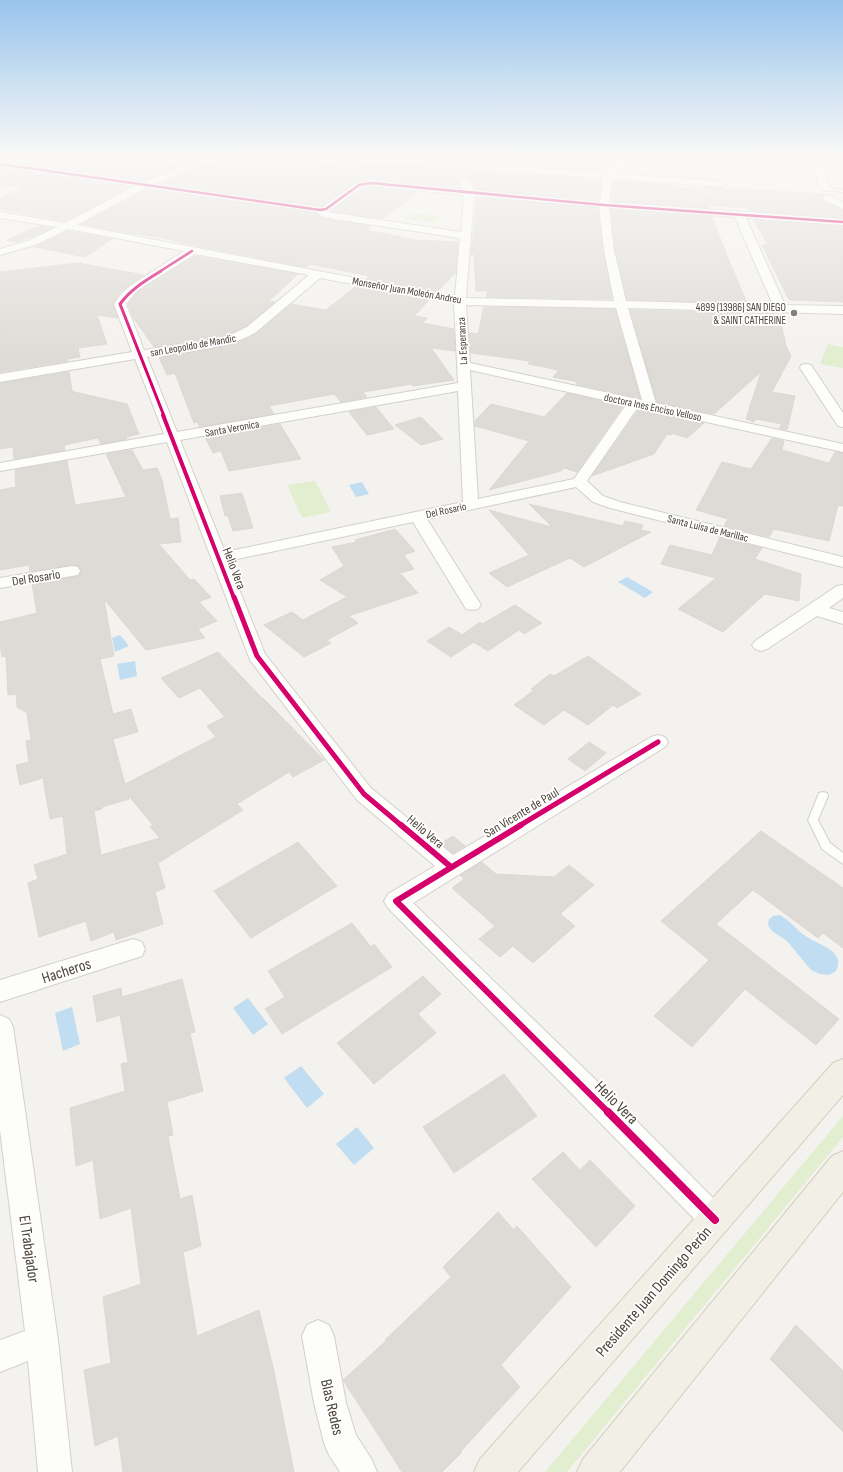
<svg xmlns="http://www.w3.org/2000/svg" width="843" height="1472" viewBox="0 0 843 1472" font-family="'Sofia Sans Condensed',sans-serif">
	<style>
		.green { fill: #e1eecf }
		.water { fill: #c0ddf1 }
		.building { fill: #dedbd6; stroke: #dcd9d4; fill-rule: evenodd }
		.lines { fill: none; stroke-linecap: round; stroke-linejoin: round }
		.lane-casing { stroke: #d2d0cb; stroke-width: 2 }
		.street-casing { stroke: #d2d0cb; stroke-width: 2 }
		.primary-casing { stroke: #d6cebb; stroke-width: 2 }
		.lane { fill: #fdfdfc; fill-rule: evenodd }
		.street { fill: #fdfdfc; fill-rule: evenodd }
		.primary { fill: #f2efe6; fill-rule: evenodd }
		.cycleway-far5-casing { stroke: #fff; stroke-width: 3.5 }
		.cycleway-far4-casing { stroke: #fff; stroke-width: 4.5 }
		.cycleway-far3-casing { stroke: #fff; stroke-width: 6 }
		.cycleway-far2-casing { stroke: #fff; stroke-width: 8 }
		.cycleway-far1-casing { stroke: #fff; stroke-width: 8 }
		.cycleway-casing { stroke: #fff; stroke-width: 10 }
		.cycleway-far5 { stroke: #d6006c; stroke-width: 2.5 }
		.cycleway-far4 { stroke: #d6006c; stroke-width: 3 }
		.cycleway-far3 { stroke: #d6006c; stroke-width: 4 }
		.cycleway-far2 { stroke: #d6006c; stroke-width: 5 }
		.cycleway-far1 { stroke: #d6006c; stroke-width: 6 }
		.cycleway { stroke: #d6006c; stroke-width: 8 }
		.poi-dot { fill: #868178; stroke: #fff; stroke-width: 1.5 }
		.labels { text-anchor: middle; stroke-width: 3.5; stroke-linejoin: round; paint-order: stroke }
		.far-street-label { font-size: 11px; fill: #4b4439; stroke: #fff }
		.far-poi-label { font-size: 11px; fill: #4b4439; stroke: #fff; text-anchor: end }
		.street-label { font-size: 13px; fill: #4b4439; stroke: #fff }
		.near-street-label { font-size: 16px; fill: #4b4439; stroke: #fff }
	</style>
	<rect width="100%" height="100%" fill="#f4f2ee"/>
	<g class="green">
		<polygon points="410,213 441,216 435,223 404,219"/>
		<polygon points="828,344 843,347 843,368 820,364"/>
		<polygon points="315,481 331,512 302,518 287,485"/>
		<polygon points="843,1116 843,1137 567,1472 545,1472"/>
	</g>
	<g class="water">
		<polygon points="362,482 369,494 356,497 349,485"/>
		<polygon points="627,577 653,592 645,598 618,582"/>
		<polygon points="120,635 129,646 115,652 112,638"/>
		<polygon points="135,661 137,676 120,680 117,664"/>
		<path d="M780 915C791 921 797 931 807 937 816 943 831 947 836 956 840 962 838 966 836 971L829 975 820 974 811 970 787 941 772 931 768 925 769 919 773 916Z"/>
		<polygon points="248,998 268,1024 253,1035 233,1008"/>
		<polygon points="72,1007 80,1044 63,1051 55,1013"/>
		<polygon points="301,1066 324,1094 307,1108 284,1078"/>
		<polygon points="357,1127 374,1148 354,1165 336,1144"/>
	</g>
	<g class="building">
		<polygon points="0,156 155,156 146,161 184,164 144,180 0,160"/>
		<polygon points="228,156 337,164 341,162 601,180 599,200 477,189 474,187 471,180 466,177 459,181 460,186 371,179 355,182 323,206 161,183 202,165 214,166"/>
		<polygon points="383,156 597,156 592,166 597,167 596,171"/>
		<polygon points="0,169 130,187 65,221 0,209 0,199 23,188 0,184"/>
		<polygon points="613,181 673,185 672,187 702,189 706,199 706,187 824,194 821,197 821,199 843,210 843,218 749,211 747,208 708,205 709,208 611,201"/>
		<polygon points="363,188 371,188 418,192 382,219 331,211"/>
		<polygon points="146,190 316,213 321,217 371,226 366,230 416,240 458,242 456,272 437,292 366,279 370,276 310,264 306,267 198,246 153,236 123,232 81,224"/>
		<polygon points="477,198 598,208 603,250 612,299 486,297 488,291 476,291 474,253 471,256"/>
		<polygon points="611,210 712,217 727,256 747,303 627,300 615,250"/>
		<polygon points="754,220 843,226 843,302 789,300 762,245 768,245"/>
		<polygon points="38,226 52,228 17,242 7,240"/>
		<polygon points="68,231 112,239 85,257 35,247"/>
		<polygon points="195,256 298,274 269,301 275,302 246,326 235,331 210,339 154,347 134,319 128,304 139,291"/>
		<polygon points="78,263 144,275 122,291 113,303 118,318 97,315 107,344 78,348 80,357 67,359 68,361 0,372 0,272"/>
		<polygon points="356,286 429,300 414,316 427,318 423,323 454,329 455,351 431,348 454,380 413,386 412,384 363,392 367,397 341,402 334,394 269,406 274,414 200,427 197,422 194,423 175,373 167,375 159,357 217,348 243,340 256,334 291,304 326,310"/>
		<polygon points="484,307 615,309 640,398 576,384 578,382 553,377 559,370 528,364 530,361 471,353 469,333 478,334"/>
		<polygon points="630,310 779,314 786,346 791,356 772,392 795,396 787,430 779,428 782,424 756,419 754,422 746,419 761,372 714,414 657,402"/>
		<polygon points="69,372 72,391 70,391 127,404 139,434 126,437 127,439 101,444 98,438 64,445 65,450 14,459 13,447 0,449 0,383"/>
		<polygon points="567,393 623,406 577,472 564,468 561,471 489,490 529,441 475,426 475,421 491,404 544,417"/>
		<polygon points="376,407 394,429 367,435 349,412"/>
		<polygon points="639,409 704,423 687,438 672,433 671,435 667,434 654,454 592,476"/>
		<polygon points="421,417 443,439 421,445 395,425"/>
		<polygon points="280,424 301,459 229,471 221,451 213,453 205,437"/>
		<polygon points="772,438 784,441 782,450 829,463 835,452 843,453 843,506 838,505 829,541 774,529 769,537 724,526 728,519 696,510 722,462 751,469"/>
		<path d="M132 450 143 470 157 468 162 480 170 519 178 518 181 542 159 544 190 580 194 579 211 597 199 602 217 621 198 629 205 638 146 650 104 599 114 656 100 659 113 714 131 709 138 732 113 739 125 784 216 737 207 726 225 717 200 688 179 698 161 678 218 652 262 698H263L324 760 293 777 289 772 237 804 243 810 158 863 165 888 155 892 163 924 116 940 114 932 91 941 86 921 39 937 28 883 38 879 34 865 67 854 63 816 50 819 43 778 20 785 16 765 29 762 26 741 31 740 27 713 17 707 16 694 8 695 6 656 2 657 0 644V622L37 613 32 584 78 576 81 570 78 566 72 565 30 572 29 565 0 570V490L16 487 15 470 67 461 75 505 126 497 106 454ZM128 795 153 825 150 827 160 838 101 855 94 811 102 809V807L129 799Z"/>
		<polygon points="242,493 253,528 233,531 228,516 225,516 220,496"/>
		<polygon points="529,504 623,526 625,521 643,525 641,530 651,532 584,567 570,558 507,587 489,573 529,555 489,510 552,527"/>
		<polygon points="395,529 415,551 404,555 414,569 400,573 418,593 349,616 358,623 327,640 331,643 304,657 264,625 292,612 303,620 347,597 320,580 344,566 332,547 357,542 355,540"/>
		<polygon points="720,537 762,548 755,559 801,574 799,601 765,594 723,632 678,609 716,578 661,564 670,545 712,555"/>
		<polygon points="515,605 542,623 524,634 519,630 488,651 462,635 480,622 482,624"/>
		<polygon points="449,627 474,642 451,657 427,641"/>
		<polygon points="588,656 641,694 617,708 613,705 588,725 564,710 544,725 514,705 534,690 531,689 550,674 554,676"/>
		<polygon points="589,742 606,753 585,771 568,759"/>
		<polygon points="761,831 843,888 843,948 823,933 818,938 753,890 716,924 839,1019 816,1045 745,989 692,1047 654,1016 709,960 661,921"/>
		<polygon points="453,836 465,846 453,853 441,843"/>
		<polygon points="298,842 337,886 251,938 214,891"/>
		<polygon points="482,862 496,874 554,877 569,865 594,885 560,914 575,926 533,963 513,946 500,957 479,939 495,926 452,888 464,879 460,875"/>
		<polygon points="352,923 371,947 374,944 392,967 282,1034 265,1009 285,997 268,971"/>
		<polygon points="423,976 441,994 418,1014 436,1033 374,1084 337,1043"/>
		<polygon points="182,979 195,1032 190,1033 203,1091 167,1102 173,1135 168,1136 180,1199 192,1195 201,1246 183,1252 197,1336 259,1310 274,1371 294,1472 123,1472 118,1436 95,1446 84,1370 111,1363 103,1297 141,1284 131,1208 100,1219 93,1160 76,1166 70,1108 125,1091 121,1064 128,1062 120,1015 97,1022 93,996 121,988 122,997"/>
		<polygon points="504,1074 537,1116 454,1173 423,1127"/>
		<polygon points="563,1152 580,1170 590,1160 635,1206 596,1247 532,1179"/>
		<polygon points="498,1212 514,1230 517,1226 571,1287 501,1365 520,1387 461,1451 462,1452 442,1472 402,1472 343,1380 386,1341 385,1340 451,1277 443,1267"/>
		<polygon points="796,1325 843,1371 843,1432 770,1359"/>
	</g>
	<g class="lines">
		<defs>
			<g id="lane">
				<polygon points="828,188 843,190 843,192 826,190"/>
				<polygon points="823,792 827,793 828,796 818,820 830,843 843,853 843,864 822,849 808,820 819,793"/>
			</g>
			<g id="street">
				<path d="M208 156H220L156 184 320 207H323L356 183 371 180 463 189 460 181 465 178 470 181 473 190 600 202 603 178 341 160 337 163 285 159 281 156H361L607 173 624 156H633L616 174 722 181 727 184 722 187 612 179 609 202 843 219V225L746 218 785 305 843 306V314L628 308 656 403 843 444V452L638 407 587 481 603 496 620 502 843 557V567L610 508 593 502 576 487 427 519 481 605 478 609 472 610 466 609 413 522 228 561 265 654 371 788 453 855 651 737 658 735 665 737 668 742 665 747 413 903 597 1081 725 1210 730 1220 725 1230 715 1235 705 1230 577 1099 388 908 384 901 388 894 435 866 357 800 250 660 167 442 0 471V463L164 434 135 359 0 382V374L132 352 114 304 123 292 130 286 184 251 68 229 35 245 0 255V249L27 241 57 227 0 218V212L65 223 135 186 0 167V161L144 182ZM371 186 464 195 461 232 327 212 362 187ZM146 188 317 212 321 216 334 219 460 238 455 297 77 225ZM474 196 599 207 604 250 614 301 466 298ZM609 208 735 217 773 305 626 301 614 250ZM195 254 309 275 247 327C218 343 177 345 144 350L126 304 138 290ZM320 278 454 303 458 383 177 432 147 357C182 352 224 350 255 333ZM466 305 616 308 642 400 470 363ZM470 370 626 405 574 479 478 499ZM458 391 463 502 225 552 180 440Z"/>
				<polygon points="809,156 817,156 828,184 833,189 831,191 825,191 819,185"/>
				<polygon points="827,195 843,202 843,209 824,200 822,198 824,196"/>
				<polygon points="806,364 811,365 843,413 843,427 838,426 800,368 801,365"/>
				<polygon points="72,566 78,567 80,571 78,575 0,588 0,578"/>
				<polygon points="843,585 843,598 829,608 843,612 843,624 817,616 767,649 761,651 755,649 752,645 755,641 837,586"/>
				<polygon points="133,939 142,942 145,949 142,956 0,1002 0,980"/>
				<polygon points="0,1015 9,1019 13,1027 58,1340 72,1472 38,1472 28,1361 0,1372 0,1340 25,1331 0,1130"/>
				<polygon points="318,1320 329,1325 334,1336 346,1403 356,1435 372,1460 377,1472 340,1472 329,1455 324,1443 314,1403 302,1336 307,1325"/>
			</g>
			<g id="primary">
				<polygon points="843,1059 843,1095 518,1472 474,1472 480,1459 833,1063"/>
				<polygon points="843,1151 843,1192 620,1472 577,1472 583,1459 832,1156"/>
			</g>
		</defs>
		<use href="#lane" class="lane-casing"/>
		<use href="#street" class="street-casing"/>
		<use href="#primary" class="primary-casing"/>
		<use href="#lane" class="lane"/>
		<use href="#street" class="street"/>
		<use href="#primary" class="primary"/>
		<defs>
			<g id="cycleway-far5">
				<polyline points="0,164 320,210 326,209 359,185 371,183 604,205 843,222"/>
				<polyline points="159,272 192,251"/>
			</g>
			<path id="cycleway-far4" d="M161 271C145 281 131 289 120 304L164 416"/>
			<polyline id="cycleway-far3" points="163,415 234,598"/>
			<g id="cycleway-far2">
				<polyline points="234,597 257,656 364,794 402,826"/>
				<polyline points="519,826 658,742"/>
			</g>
			<g id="cycleway-far1">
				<polyline points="401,825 451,867"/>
				<polyline points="521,825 396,901 609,1113"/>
			</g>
			<polyline id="cycleway" points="608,1112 715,1220"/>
		</defs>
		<use href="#cycleway-far5" class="cycleway-far5-casing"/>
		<use href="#cycleway-far4" class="cycleway-far4-casing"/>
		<use href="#cycleway-far3" class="cycleway-far3-casing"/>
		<use href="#cycleway-far2" class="cycleway-far2-casing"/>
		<use href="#cycleway-far1" class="cycleway-far1-casing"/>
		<use href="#cycleway" class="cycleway-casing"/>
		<use href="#cycleway-far5" class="cycleway-far5"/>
		<use href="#cycleway-far4" class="cycleway-far4"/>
		<use href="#cycleway-far3" class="cycleway-far3"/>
		<use href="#cycleway-far2" class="cycleway-far2"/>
		<use href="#cycleway-far1" class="cycleway-far1"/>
		<use href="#cycleway" class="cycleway"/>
	</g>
	<linearGradient id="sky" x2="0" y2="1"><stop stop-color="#98c4ec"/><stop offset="0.43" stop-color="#faf9f7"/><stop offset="1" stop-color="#faf9f7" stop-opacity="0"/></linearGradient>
	<rect width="843" height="362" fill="url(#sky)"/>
	<circle class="poi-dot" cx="794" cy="313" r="4"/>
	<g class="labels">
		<g class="far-street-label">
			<text transform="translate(407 290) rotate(10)" y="4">Monseñor Juan Moleón Andreu</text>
			<text transform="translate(462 341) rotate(-93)" y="4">La Esperanza</text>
			<text transform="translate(193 345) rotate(-10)" y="4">san Leopoldo de Mandic</text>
			<text transform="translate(653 407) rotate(12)" y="4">doctora Ines Enciso Velloso</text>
			<text transform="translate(232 428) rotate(-10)" y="4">Santa Veronica</text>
			<text transform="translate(446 510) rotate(-12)" y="4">Del Rosario</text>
			<text transform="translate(708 528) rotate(14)" y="4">Santa Luisa de Marillac</text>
		</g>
		<g class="far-poi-label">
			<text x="786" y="311">4899 (13986) SAN DIEGO<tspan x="786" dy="13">&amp; SAINT CATHERINE</tspan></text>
		</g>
		<g class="street-label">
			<text transform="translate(235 568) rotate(69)" y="5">Helio Vera</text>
			<text transform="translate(36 577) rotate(-9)" y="5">Del Rosario</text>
			<text transform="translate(521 812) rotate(-31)" y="5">San Vicente de Paul</text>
			<text transform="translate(426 831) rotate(40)" y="5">Helio Vera</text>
		</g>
		<g class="near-street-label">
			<text transform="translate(66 970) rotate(-18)" y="6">Hacheros</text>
			<text transform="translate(617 1102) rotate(45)" y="6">Helio Vera</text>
			<text transform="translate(30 1249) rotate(82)" y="6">El Trabajador</text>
			<text transform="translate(653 1291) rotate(-49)" y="6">Presidente Juan Domingo Perón</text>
			<text transform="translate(333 1407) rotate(77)" y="6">Blas Redes</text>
		</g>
	</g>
</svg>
